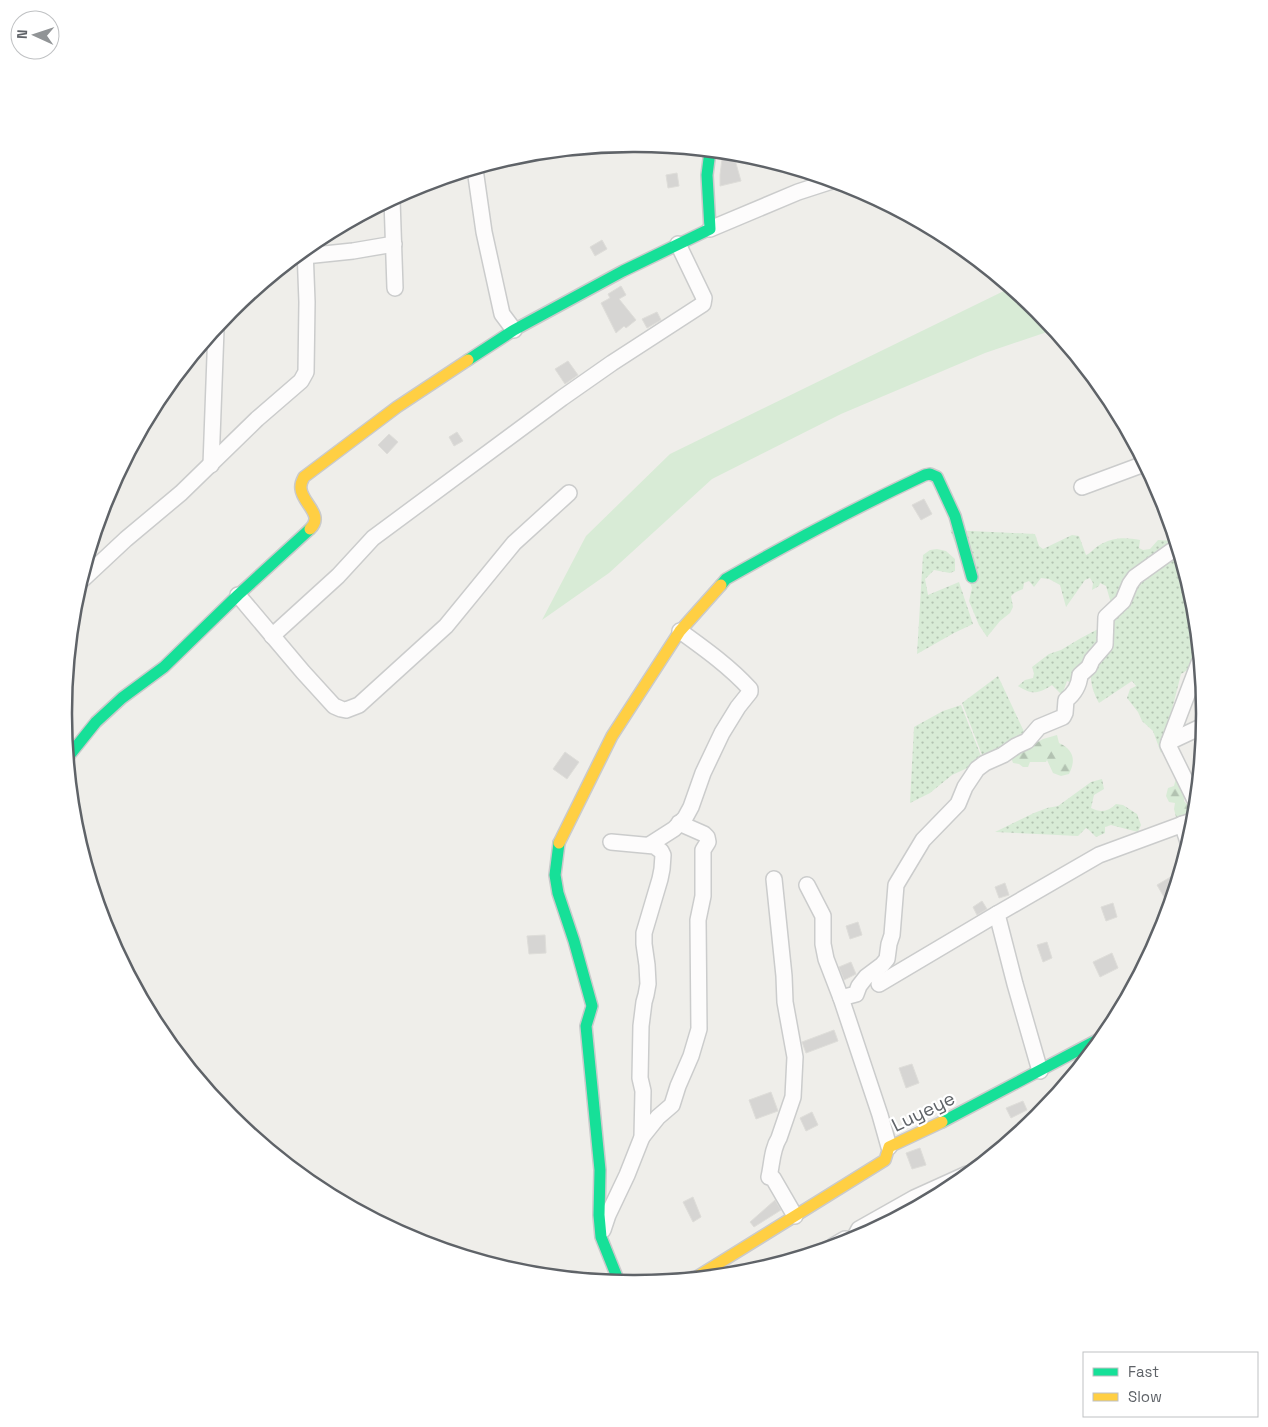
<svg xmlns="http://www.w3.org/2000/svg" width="1268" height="1427" viewBox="0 0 1268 1427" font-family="'Space Grotesk',sans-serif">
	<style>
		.grass { fill: url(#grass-dots) }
		.forest { fill: url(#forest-firs) }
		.garden { fill: #d8ebd6 }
		.building { fill: #d6d5d3; stroke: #deddd9 }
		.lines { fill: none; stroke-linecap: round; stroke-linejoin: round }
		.street-casing { stroke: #cbcccc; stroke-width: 18 }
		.fast-casing { stroke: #cacacb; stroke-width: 14 }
		.slow-casing { stroke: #cacacb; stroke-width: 14 }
		.street { stroke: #fdfcfc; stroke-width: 15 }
		.fast { stroke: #16e098; stroke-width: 11 }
		.slow { stroke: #ffcf43; stroke-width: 11 }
		.labels { text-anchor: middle; stroke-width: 4.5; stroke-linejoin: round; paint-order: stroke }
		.street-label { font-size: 19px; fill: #5f6368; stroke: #fff }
		.rim { fill: none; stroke: #5f6368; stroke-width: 2.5 }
	</style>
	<defs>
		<pattern id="grass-dots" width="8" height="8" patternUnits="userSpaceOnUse" patternTransform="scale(1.25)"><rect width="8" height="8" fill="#d8ebd6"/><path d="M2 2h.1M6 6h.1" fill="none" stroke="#b2c2b1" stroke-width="1.8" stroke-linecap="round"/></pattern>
		<pattern id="forest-firs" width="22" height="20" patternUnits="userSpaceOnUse" patternTransform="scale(1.25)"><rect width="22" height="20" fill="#d8ebd6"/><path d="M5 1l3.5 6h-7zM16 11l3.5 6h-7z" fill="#b2c2b1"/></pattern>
	</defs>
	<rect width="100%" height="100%" fill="#efeeea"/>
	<g class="grass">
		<path d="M950 530 1035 534 1039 546 1043 549 1072 535 1079 536 1086 555C1091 553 1093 549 1098 546 1112 537 1125 537 1140 540L1139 548 1143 550 1150 549 1158 540 1175 541 1193 603 1200 668 1189 669 1181 674 1161 753 1153 731 1142 721 1138 712 1127 698 1130 689 1136 686 1132 681 1099 703C1093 692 1090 683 1091 670L1074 684 1067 681 1062 695 1052 685C1038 694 1032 695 1018 686L1025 680 1033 678 1034 673 1032 667 1049 654 1061 650 1081 638 1100 628 1113 610 1106 586 1100 583 1099 586 1092 590 1093 583 1090 578 1085 580 1066 607 1060 585 1049 579 1041 578 1034 587 1029 581 1024 583 1023 589 1016 592 1011 596 1013 607 1010 613 1000 621 987 637 979 625 969 601 972 588Z"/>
		<polygon points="937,549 946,551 955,559 955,571 950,573 934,570 925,579 928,595 959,582 973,624 954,633 917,654 923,555 930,550"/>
		<polygon points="998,676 1027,738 984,760 962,703"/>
		<polygon points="961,705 983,761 952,775 930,793 910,803 914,727 943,711"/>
		<path d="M1102 779 1104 789 1094 795 1091 808C1101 813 1108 812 1116 804L1123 805 1137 814 1141 825 1138 832 1111 825 1105 827V833L1096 837 1089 830 1086 828 1078 836 995 832 1034 813 1047 808 1058 806 1091 782Z"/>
	</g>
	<g class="forest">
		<path d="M1057 735 1059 743C1074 750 1076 760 1069 774L1061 776 1053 773 1047 760 1046 762H1030L1028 767H1023L1019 764 1013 763 1011 757 1043 739Z"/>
		<polygon points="1179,774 1184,779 1194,775 1194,782 1185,793 1184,801 1190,808 1195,804 1194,816 1193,817 1176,817 1174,809 1175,803 1169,802 1166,796 1168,788 1174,786 1176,778"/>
	</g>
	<polygon class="garden" points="1010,288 1037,310 1053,330 985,353 841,414 712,479 609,573 542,620 586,536 670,454"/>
	<g class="building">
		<polygon points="722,152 733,153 741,181 720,186 720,175 722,159 723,159"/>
		<polygon points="677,173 679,186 668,188 666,175"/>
		<polygon points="602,240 607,249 595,256 590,247"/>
		<polygon points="621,286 626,295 619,299 636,320 626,328 624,326 616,333 601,303 610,298 608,294"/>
		<polygon points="657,312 661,320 647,328 642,319"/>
		<polygon points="568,361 578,375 565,384 555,369"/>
		<polygon points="457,432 463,441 454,446 449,437"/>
		<polygon points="389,434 398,442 387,454 378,445"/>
		<polygon points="924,499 932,514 921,520 912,505"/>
		<polygon points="565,752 579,762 567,779 553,769"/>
		<polygon points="1179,872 1173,891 1164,897 1157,885"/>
		<polygon points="1005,883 1009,895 999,898 995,887"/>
		<polygon points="982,901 987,909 977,915 973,907"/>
		<polygon points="1113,903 1117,917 1106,921 1101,907"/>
		<polygon points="858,922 862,935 850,939 846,926"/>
		<polygon points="545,935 546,953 529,954 527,936"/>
		<polygon points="1047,942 1052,958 1043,962 1037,945"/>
		<polygon points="1112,953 1118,968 1100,977 1093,962"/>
		<polygon points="851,962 856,974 844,980 839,967"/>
		<polygon points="834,1030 838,1041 806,1053 802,1042"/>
		<polygon points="912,1064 919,1083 906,1088 899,1068"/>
		<polygon points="771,1092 778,1111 756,1119 749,1100"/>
		<polygon points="1023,1101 1027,1110 1011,1118 1006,1108"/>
		<polygon points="812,1112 818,1125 806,1131 800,1118"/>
		<polygon points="920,1148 926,1165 912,1169 906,1153"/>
		<polygon points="693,1197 701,1217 693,1222 683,1202"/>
		<polygon points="775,1200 781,1210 754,1227 750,1222"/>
	</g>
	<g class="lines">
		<defs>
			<g id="street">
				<polyline points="475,169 484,232 502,314 514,330"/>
				<polyline points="392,199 395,288"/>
				<polyline points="710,229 798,192 832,181"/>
				<polyline points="305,256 353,251 394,244"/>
				<polyline points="211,465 216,329"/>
				<polyline points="1082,487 1144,464"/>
				<polyline points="81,581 126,539 181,493 257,419 301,381 306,372 307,302 305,249"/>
				<polyline points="238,595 303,672 334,706 341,709 346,710 359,705 446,626 514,543 569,493"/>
				<polyline points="272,636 338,576 373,538 562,398 612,363 703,304 704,298 678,244"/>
				<polyline points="1169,742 1199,663"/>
				<polyline points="1196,802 1168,745 1169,742 1203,726"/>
				<polyline points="1182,824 1188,842"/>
				<path d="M649 845 674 829 685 818 691 807 703 773 722 733 738 707 750 692V689C730 667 705 649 680 631"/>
				<path d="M774 879 784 976 785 1002 795 1057 793 1097 779 1138C772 1149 772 1164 769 1177L773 1178 795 1216"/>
				<polyline points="807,885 823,916 823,944 826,959 841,998 880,1115 889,1147"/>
				<polyline points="879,984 997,914"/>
				<path d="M841 998 856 994 859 986 866 977 882 965 887 959 889 944 892 935 896 885 923 840 958 804 965 787 977 769 985 763 1003 755 1016 746 1027 741 1039 727 1063 717 1065 713 1066 700C1075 693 1079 686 1080 675L1089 667 1092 660 1105 645 1106 617 1123 601 1130 584 1135 577 1177 547"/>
				<polyline points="1040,1071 1015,984 997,914 1099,855 1194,820"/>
				<polyline points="642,1137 658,1117 672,1105 678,1086 691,1056 699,1029 698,920 703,896 703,850 708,842 707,837 704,834 679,823"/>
				<polyline points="603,1230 608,1215 627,1175 642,1137 643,1091 640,1078 641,1026 644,1002 646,995 648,984 647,965 644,944 644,933 660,879 662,869 663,855 661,851 654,846 611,842"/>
				<polyline points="833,1246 845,1239 853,1240 859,1229 914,1198 967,1174"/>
			</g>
			<g id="fast">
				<polyline points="468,360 514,330 623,271 710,229 707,175 710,151"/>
				<path d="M721 585 726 579C791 542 857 507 925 475L930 474 937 477 955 516 972 577"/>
				<polyline points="68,757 96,722 122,698 164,667 238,595 310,529"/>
				<polyline points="559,843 555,875 558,893 574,941 592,1006 586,1026 600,1170 599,1215 601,1237 619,1282"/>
				<polyline points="942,1122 1103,1037"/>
			</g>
			<g id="slow">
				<path d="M310 529C325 515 302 503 301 489 300 484 302 481 304 477L397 407 468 360"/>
				<polyline points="559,843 612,736 680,631 721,585"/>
				<polyline points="695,1278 885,1160 889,1147 942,1122"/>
			</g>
		</defs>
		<use href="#street" class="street-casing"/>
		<use href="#fast" class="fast-casing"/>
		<use href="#slow" class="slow-casing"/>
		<use href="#street" class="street"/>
		<use href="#fast" class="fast"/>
		<use href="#slow" class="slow"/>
	</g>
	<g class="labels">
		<g class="street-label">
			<text transform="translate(923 1111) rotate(-26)" y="7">Luyeye</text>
		</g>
	</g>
	<path d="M0 0H1268V1427H0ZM633 152H635A561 561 0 0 1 1196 713V714A561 561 0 0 1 635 1275H633A561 561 0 0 1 72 714V713A561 561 0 0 1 633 152Z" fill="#fff" fill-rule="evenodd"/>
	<path class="rim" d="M633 152H635A561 561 0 0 1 1196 713V714A561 561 0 0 1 635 1275H633A561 561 0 0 1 72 714V713A561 561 0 0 1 633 152Z"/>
	<rect x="1083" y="1352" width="175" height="65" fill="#ffffff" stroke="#bfc1c3"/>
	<rect x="1093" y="1368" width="25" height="8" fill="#16e098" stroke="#bfc1c3"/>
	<text x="1128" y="1377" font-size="15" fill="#5f6368">Fast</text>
	<rect x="1093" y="1393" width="25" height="8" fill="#ffcf43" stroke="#bfc1c3"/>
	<text x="1128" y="1402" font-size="15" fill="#5f6368">Slow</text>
	<g transform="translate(35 35) rotate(273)"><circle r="24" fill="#ffffff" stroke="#bfc1c3"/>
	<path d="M0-4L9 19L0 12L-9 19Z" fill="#919496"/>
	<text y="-8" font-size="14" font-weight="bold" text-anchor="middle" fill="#5f6368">N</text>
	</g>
</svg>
